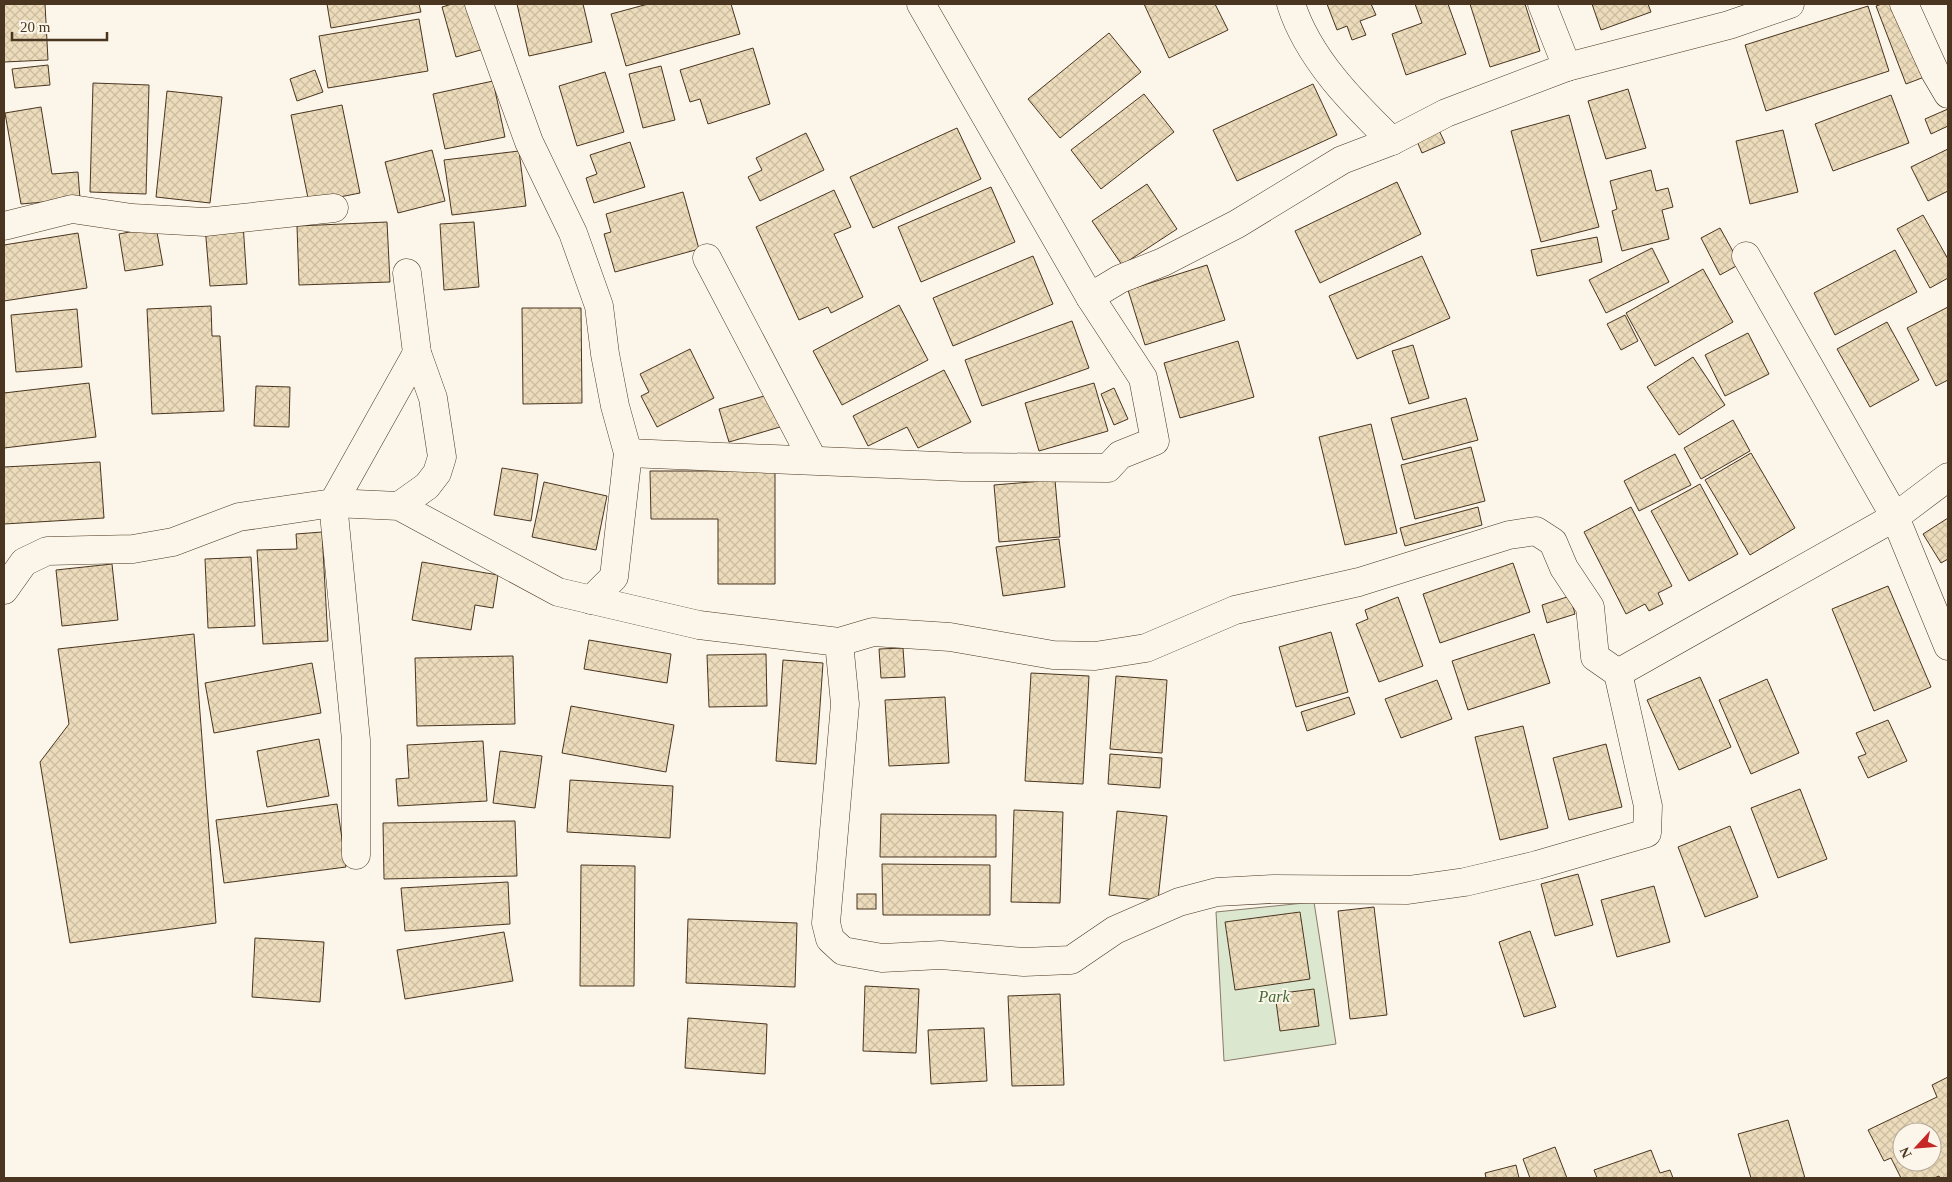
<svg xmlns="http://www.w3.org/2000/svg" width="1952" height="1182" viewBox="0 0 1952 1182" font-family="Georgia,serif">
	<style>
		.park { fill: #dce7d0; stroke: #887966 }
		.building { fill: url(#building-cross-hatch); stroke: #4a3520; fill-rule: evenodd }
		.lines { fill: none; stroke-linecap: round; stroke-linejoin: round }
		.minor-casing { stroke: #4a3520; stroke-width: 29 }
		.minor { stroke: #fbf6e9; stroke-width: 28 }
		.labels { text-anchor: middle; stroke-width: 4; stroke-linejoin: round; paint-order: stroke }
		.park-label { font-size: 16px; font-style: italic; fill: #436837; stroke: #fbf6e9 }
	</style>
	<defs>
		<pattern id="building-cross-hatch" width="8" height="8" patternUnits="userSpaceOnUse" patternTransform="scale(1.25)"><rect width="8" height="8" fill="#ecdcbc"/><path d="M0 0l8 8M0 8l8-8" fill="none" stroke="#ccbda1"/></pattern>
	</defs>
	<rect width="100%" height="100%" fill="#fbf6e9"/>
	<polygon class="park" points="1314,902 1336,1044 1224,1061 1216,912"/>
	<g class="building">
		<polygon points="4,4 45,4 48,60 4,62"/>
		<polygon points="327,4 419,4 421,12 331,28"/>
		<polygon points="452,4 471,4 484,49 456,57 442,7"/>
		<polygon points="517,4 583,4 592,42 529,56"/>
		<polygon points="648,4 731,4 740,34 626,66 611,14"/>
		<polygon points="1144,4 1215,4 1228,30 1169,58"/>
		<polygon points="1327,4 1371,4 1376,15 1360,21 1366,35 1352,40 1347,26 1337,30"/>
		<polygon points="1415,4 1448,4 1466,54 1406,75 1392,34 1422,23"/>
		<polygon points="1470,4 1525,4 1540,51 1490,67"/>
		<polygon points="1592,4 1648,4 1651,12 1601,30"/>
		<polygon points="1882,4 1900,4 1927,76 1906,84 1876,6"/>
		<polygon points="1868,6 1889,71 1766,111 1745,45"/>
		<polygon points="419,19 428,71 328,88 319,36"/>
		<polygon points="1109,33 1141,72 1060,138 1028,99"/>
		<polygon points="753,48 770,104 708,124 700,99 690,102 680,70"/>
		<polygon points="48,65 50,85 15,88 12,69"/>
		<polygon points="661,66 675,120 643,128 629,74"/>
		<polygon points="315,70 323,92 297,101 290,79"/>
		<polygon points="605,72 624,132 577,146 559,86"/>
		<polygon points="493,81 505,137 445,149 433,94"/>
		<polygon points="93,83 149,85 146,194 90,192"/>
		<polygon points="1313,84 1337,135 1237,181 1213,130"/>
		<polygon points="1628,89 1646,148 1606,159 1588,101"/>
		<polygon points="167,91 222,97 210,203 156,197"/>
		<polygon points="1144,94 1174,132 1101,189 1071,150"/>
		<polygon points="1891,95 1909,143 1833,171 1815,124"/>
		<polygon points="342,105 360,193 309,203 291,115"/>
		<polygon points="41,107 52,174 78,172 80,199 21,204 5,113"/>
		<polygon points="1948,109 1948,126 1931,134 1925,119"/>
		<polygon points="1569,115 1599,227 1541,242 1511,131"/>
		<polygon points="1436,124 1445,143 1422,153 1414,134"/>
		<polygon points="957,128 981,179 873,228 850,177"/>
		<polygon points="1783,130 1798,192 1750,204 1736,141"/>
		<polygon points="806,133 824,170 760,201 748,177 762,170 756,158"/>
		<polygon points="630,142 645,187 594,203 586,178 597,174 590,155"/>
		<polygon points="1948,149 1948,191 1928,201 1911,167"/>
		<polygon points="432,150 445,201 398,213 385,162"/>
		<polygon points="519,151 526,206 452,215 444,160"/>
		<polygon points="1651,170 1656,191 1668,188 1673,207 1662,210 1669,239 1622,251 1612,211 1617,209 1610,181"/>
		<polygon points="1397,182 1421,234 1320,283 1295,231"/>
		<polygon points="1147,184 1177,229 1122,265 1092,221"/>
		<polygon points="991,187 1015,242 921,282 898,227"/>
		<polygon points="834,190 851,227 834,234 863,297 831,313 828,307 799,320 756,227"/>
		<polygon points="683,192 699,249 615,272 604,234 611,232 606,214"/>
		<polygon points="1923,215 1948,259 1948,278 1930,288 1897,229"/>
		<polygon points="387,222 390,282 299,285 297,226"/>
		<polygon points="474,222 479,287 444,290 440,224"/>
		<polygon points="243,223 247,284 210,286 205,226"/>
		<polygon points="156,227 163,265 125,271 119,234"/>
		<polygon points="1720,228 1740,264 1720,275 1701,238"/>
		<polygon points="78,233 87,288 4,301 4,245"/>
		<polygon points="1597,237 1602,262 1537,276 1531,250"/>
		<polygon points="1652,248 1669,282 1606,313 1589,280"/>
		<polygon points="1895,250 1917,292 1835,335 1814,293"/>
		<polygon points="1033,256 1053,304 953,346 933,298"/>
		<polygon points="1422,256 1450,318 1357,359 1329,296"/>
		<polygon points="1207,265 1225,320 1145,345 1128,290"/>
		<polygon points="1703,269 1733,322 1655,366 1626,313"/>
		<polygon points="899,305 928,360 842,405 813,351"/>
		<polygon points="211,306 212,336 220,336 224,411 152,414 147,309"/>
		<polygon points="1948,307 1948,380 1936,386 1907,328"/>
		<polygon points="522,308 581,308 582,403 523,404"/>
		<polygon points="77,309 82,367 16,372 11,315"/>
		<polygon points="1625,315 1638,341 1621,350 1607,324"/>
		<polygon points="1072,321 1089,368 982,406 965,360"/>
		<polygon points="1887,322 1919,380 1870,407 1837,349"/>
		<polygon points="1748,333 1769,374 1725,396 1705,355"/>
		<polygon points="1238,341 1254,397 1180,418 1164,363"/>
		<polygon points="1413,345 1429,398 1409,404 1392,351"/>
		<polygon points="690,349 714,398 657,427 641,396 649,392 640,374"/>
		<polygon points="1693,357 1725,405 1679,435 1647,387"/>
		<polygon points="944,370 971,422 918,448 907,427 868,446 853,416"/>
		<polygon points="89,383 96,437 4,448 4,393"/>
		<polygon points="1094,383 1108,431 1039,451 1025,403"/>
		<polygon points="256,386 290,387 289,427 254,426"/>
		<polygon points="1114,388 1128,419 1114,425 1101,394"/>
		<polygon points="771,394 780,427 729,442 719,409"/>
		<polygon points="1466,398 1478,440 1403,460 1391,418"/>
		<polygon points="1733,420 1750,451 1701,479 1684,448"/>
		<polygon points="1371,424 1397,533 1345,545 1319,437"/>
		<polygon points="1471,447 1485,501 1415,519 1401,465"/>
		<polygon points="1751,453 1795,528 1750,555 1705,480"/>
		<polygon points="1675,454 1691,485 1639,511 1624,481"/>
		<polygon points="100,462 104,518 4,524 4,467"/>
		<polygon points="502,468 538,474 531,521 494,515"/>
		<polygon points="650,471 775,471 775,584 718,584 718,519 651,519"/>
		<polygon points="1055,480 1060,537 999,542 994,485"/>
		<polygon points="544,482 607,496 596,550 532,537"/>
		<polygon points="1700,484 1738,554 1689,581 1651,511"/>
		<polygon points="1478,507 1482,525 1405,546 1400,528"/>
		<polygon points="1631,507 1672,586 1658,593 1663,604 1649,611 1645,604 1626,614 1584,532"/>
		<polygon points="1948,518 1948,559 1941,563 1923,534"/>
		<polygon points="322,532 328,641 263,644 257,550 297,549 296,534"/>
		<polygon points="1059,539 1065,587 1003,596 996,547"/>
		<polygon points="251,557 255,626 208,628 205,559"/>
		<polygon points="422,562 498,575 493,608 475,605 471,630 412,620"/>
		<polygon points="1513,563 1530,612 1440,643 1423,594"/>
		<polygon points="112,564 118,620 62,626 56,570"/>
		<polygon points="1888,586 1931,687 1874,711 1832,609"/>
		<polygon points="1570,596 1575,614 1547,623 1542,605"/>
		<polygon points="1398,597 1423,666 1379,682 1356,624 1368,619 1365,610"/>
		<polygon points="1331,632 1348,692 1296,707 1279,647"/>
		<polygon points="194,634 216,923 70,943 40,762 69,724 58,649"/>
		<polygon points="1534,634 1550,683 1468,710 1452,661"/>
		<polygon points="589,640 671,654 667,683 584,669"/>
		<polygon points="903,648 905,677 881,678 879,649"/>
		<polygon points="766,654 767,706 709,707 707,655"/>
		<polygon points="513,656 515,724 417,726 415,658"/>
		<polygon points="783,660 823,663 816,764 776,761"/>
		<polygon points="312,663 321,713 214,733 205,683"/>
		<polygon points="1031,673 1089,676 1083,784 1025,781"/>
		<polygon points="1116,676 1167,680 1162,753 1110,749"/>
		<polygon points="1700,677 1731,747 1679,770 1647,700"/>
		<polygon points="1767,679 1799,753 1751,774 1719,700"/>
		<polygon points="1437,680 1452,719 1401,738 1385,699"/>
		<polygon points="945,697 949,763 889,766 885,700"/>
		<polygon points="1349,697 1355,714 1307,731 1301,712"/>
		<polygon points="571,706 674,725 666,772 562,753"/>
		<polygon points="1888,720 1907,761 1868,778 1858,757 1866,754 1856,733"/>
		<polygon points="1523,726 1548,828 1500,840 1475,737"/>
		<polygon points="319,739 329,796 267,807 257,751"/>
		<polygon points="483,741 487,801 398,806 396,779 409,778 407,745"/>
		<polygon points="1606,744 1622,807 1569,820 1553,758"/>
		<polygon points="500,751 542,756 535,808 493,803"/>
		<polygon points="1110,754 1162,758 1160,788 1108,784"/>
		<polygon points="570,780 673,786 670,838 567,832"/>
		<polygon points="1800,789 1827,859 1778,878 1751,808"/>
		<polygon points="337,804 346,867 224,883 216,820"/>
		<polygon points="1014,810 1063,812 1060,903 1011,902"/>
		<polygon points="1117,811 1167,816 1158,900 1109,895"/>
		<polygon points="881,814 996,815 996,857 880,857"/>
		<polygon points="515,821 517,876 384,879 383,823"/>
		<polygon points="1730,826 1758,897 1705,917 1678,847"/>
		<polygon points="882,864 990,865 990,915 883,915"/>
		<polygon points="581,865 635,866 634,986 580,986"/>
		<polygon points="1578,874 1593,925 1555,936 1541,884"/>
		<polygon points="508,882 510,924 405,931 401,888"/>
		<polygon points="1654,886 1670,942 1617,957 1601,900"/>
		<rect x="857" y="894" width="19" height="15"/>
		<polygon points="1374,907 1387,1015 1350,1019 1338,911"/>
		<polygon points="1300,912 1310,979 1235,990 1225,922"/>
		<polygon points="688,919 797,923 795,987 686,983"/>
		<polygon points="1530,931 1556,1007 1524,1017 1499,942"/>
		<polygon points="504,932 513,981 405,999 397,950"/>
		<polygon points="255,938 324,942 320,1002 252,997"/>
		<polygon points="865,986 919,989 916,1053 863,1051"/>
		<polygon points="1314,989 1319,1026 1280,1031 1275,994"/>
		<polygon points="1060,994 1064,1085 1012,1086 1008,996"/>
		<polygon points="688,1018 767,1024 765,1074 685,1068"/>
		<polygon points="984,1028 987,1081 931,1084 928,1030"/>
		<path d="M1948 1077V1178H1940L1939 1176 1934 1178H1901L1891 1158 1884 1161 1868 1130 1937 1097 1932 1085ZM1902 1132H1932V1162H1902Z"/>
		<polygon points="1788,1120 1805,1178 1751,1178 1738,1134"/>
		<polygon points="1555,1147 1567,1178 1530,1178 1523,1159"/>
		<polygon points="1651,1150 1660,1173 1670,1170 1673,1178 1597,1178 1594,1170"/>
		<polygon points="1516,1165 1519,1178 1486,1178 1485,1173"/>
	</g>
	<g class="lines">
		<defs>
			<g id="minor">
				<polyline points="479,4 529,142 573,233 599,306 605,354 615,406 628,453 614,577 591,600"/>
				<path d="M1291 4C1308 58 1352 102 1392 141"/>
				<polyline points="1542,4 1567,67"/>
				<polyline points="1904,4 1935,72 1948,94"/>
				<polyline points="4,226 72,209 132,218 205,222 334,208"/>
				<polyline points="1746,256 1895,517 1948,646"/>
				<polyline points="707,258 813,460"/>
				<polyline points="1090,297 1120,279 1163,262 1237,224 1342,160 1392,141 1446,113 1567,67 1729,25 1790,4"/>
				<polyline points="628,453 962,467 1108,468 1120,455 1155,441 1143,378 1090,297 921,4"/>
				<polyline points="399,506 427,486 437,473 442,457 433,398 417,353 407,273"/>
				<polyline points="4,590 24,562 47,551 133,549 173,542 239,517 333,503 399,506 558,592 699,625 839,642 873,632 950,637 1053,655 1095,656 1146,648 1235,610 1359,582 1509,535 1536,531 1553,542 1564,568 1590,607 1595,657 1618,673 1648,806 1647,833 1537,865 1465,882 1408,890 1274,889 1217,892 1179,902 1115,930 1071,960 1024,962 941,955 882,958 843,951 830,939 826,923 845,704 839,642"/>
				<polyline points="1618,673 1895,517 1948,477"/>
				<polyline points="356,855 356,740 333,503 417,353"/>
			</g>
		</defs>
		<use href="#minor" class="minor-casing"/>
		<use href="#minor" class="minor"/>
	</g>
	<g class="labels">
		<g class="park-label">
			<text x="1274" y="1002">Park</text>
		</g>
	</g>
	<rect width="1952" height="1182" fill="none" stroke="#4a3520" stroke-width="10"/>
	<g transform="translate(1917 1147) rotate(244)"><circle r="24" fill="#fbf6e9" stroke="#b4a999"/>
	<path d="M0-4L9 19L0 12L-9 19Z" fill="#c62828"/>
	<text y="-8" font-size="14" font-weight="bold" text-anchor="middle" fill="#4a3520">N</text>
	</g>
	<path d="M12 32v8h95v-8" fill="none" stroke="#4a3520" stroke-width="2.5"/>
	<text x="20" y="32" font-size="15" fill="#4a3520" stroke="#fbf6e9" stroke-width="4" paint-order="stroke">20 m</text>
</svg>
